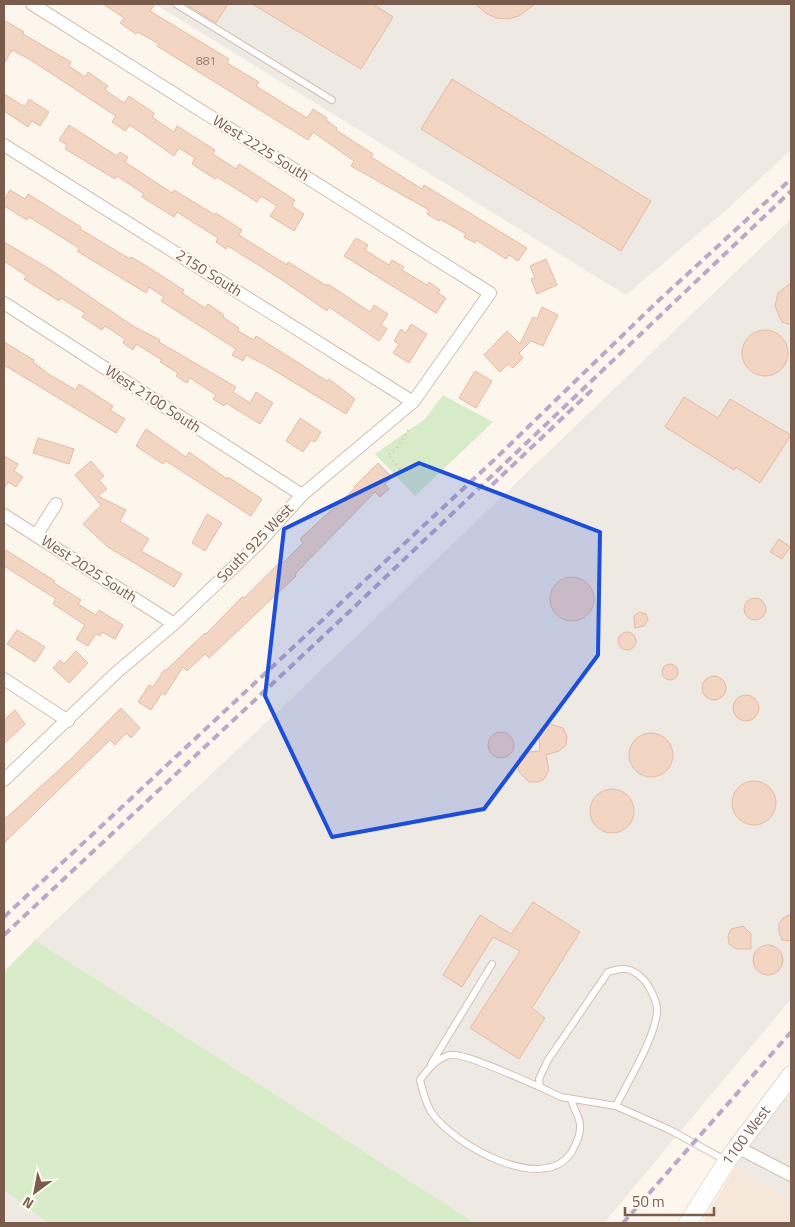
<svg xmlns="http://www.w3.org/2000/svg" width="795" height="1227" viewBox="0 0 795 1227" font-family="'Titillium Web',sans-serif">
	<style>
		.residential { fill: #f5e8da }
		.industrial { fill: #efe9e4 }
		.green { fill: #d8ecc9 }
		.building { fill: #f3d5c3; stroke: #e6bba3 }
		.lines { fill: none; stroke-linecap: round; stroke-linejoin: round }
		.lane-casing { stroke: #d1beb0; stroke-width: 8 }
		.street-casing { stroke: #d1beb0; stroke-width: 14 }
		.secondary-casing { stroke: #d6c0b0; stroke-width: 19 }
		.path { stroke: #d9b8a5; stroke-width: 2; stroke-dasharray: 1 4; stroke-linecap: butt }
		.lane { stroke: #fff; stroke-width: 6 }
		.street { stroke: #fff; stroke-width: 12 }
		.secondary { stroke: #fff; stroke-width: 18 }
		.rail { stroke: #b9a8c9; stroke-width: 4; stroke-dasharray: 8 5; stroke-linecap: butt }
		.marked { fill: #1d4ed8; fill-opacity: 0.2; stroke: #1d4ed8; stroke-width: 4; stroke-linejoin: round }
		.labels { text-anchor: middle; stroke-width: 4; stroke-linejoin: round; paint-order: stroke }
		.number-label { font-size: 12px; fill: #987a6a }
		.street-label { font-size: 15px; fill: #7a5c4d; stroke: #fffaf3 }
	</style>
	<rect width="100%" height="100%" fill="#fdf6ec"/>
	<polygon class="residential" points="736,1166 791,1201 791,1223 702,1223"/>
	<g class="industrial">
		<polygon points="155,4 791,4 791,150 725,211 626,295"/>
		<polygon points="791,219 791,999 604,1223 475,1223 35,940 291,699"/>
		<polygon points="791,1083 791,1201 736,1166"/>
		<polygon points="4,1190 48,1223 4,1223"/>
	</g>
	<g class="green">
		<polygon points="443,395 493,422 415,496 375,454 425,419"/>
		<polygon points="35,940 475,1223 48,1223 4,1190 4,972"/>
	</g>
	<g class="building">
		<polygon points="103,4 155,4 150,11 229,59 227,63 259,82 256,86 307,118 313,109 327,118 326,120 337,128 336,130 373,154 371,157 422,189 424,185 527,248 518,261 509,255 506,259 476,240 475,243 464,237 466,234 440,219 439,221 427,214 429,210 351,166 354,161 313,132 308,140 157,46 159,44 138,32 136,34 120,23 124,18"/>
		<polygon points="186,4 228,4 216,23"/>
		<polygon points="252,4 373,4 393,17 361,69"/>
		<polygon points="475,4 535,4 519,16 508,19 497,18 487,14"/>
		<polygon points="4,20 24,32 23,34 71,62 69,66 85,77 88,72 108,86 105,90 124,103 129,96 154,113 152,117 174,132 177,126 215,150 213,154 236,169 239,164 295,200 292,206 304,214 294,231 270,216 277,206 261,196 257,202 217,177 215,179 192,164 195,158 179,148 174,156 130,125 125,131 112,122 116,116 29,59 12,50 4,64"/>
		<polygon points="452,79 651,201 621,251 421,129"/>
		<polygon points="4,94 25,107 29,99 49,112 40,126 32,121 28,127 4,111"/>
		<polygon points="69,125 117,156 120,152 128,157 125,162 172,193 174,190 215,215 216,213 242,230 239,235 287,265 288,262 327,286 328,284 370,312 374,305 388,314 381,325 387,329 379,341 329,307 327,311 279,278 228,246 226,249 216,242 218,238 177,212 174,217 142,197 144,194 117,176 115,179 65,149 67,145 59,140"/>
		<polygon points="10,190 25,199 28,194 81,227 80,229 130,259 131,257 143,264 184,290 182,293 205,308 208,304 224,315 223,317 239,328 238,331 254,340 256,336 327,381 329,379 355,399 346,414 267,366 246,355 243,361 232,355 236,349 161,301 164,297 149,287 146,293 77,251 79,248 29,217 27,220 4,206 4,200"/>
		<polygon points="356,238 368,245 365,250 389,265 392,260 404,267 402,270 427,285 429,282 440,290 438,293 446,298 436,313 344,256"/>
		<polygon points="4,242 48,268 133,326 160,340 159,342 236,387 233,392 250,403 256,392 273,403 260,424 226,403 224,406 213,399 216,395 190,378 187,383 176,376 178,373 160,362 162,360 136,344 133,350 123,343 125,339 105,326 102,330 82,317 85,313 61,298 59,301 24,279 27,276 4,261"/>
		<polygon points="546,259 557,285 537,294 531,279 535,278 530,266"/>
		<polygon points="791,283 791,325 782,322 775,306 778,293"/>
		<polygon points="542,307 558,315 543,346 531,341 519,353 523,358 513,368 508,364 500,372 484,355 507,331 520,344 533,317 537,319"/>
		<polygon points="411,324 427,334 409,363 393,353 399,344 394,341 401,329 406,333"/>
		<circle cx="765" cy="353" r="23"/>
		<polygon points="4,342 34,360 33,362 50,375 76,390 79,384 113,406 110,410 125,419 116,433 4,365"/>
		<polygon points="475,371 492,381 476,408 459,398"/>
		<polygon points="684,397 718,418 730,399 791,435 760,483 736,467 734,470 665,427"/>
		<polygon points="300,418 321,432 315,442 311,440 303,452 286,441"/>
		<polygon points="146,429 186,457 189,452 227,479 228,477 262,499 251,516 166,461 163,464 136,446"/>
		<polygon points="38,438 74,449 69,464 33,453"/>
		<polygon points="4,456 18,464 14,471 23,477 16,487 8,482 4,489"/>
		<polygon points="91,461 104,476 99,480 107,489 98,496 126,510 120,521 149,539 141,551 182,574 174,587 108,547 83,524 101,505 75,475"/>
		<polygon points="378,463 392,477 385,484 389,489 380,497 375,492 295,574 296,576 209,658 205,654 187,671 183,667 165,695 162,693 151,710 138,702 149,685 153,687 164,670 165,671 205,633 206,634 242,597 244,598 281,561 283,563 303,543 300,539 355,488 354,487"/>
		<polygon points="207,514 222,523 205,551 192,543"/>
		<polygon points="779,539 790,547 782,559 770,552"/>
		<polygon points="4,549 55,581 54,583 81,600 78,604 96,615 99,610 123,625 115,639 102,632 100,636 96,634 88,646 76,639 85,625 53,604 56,599 4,566"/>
		<circle cx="572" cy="599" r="22"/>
		<circle cx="755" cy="609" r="11"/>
		<polygon points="639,612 646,614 648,620 644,626 635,628 634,616"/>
		<polygon points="17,630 45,647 35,662 7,644"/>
		<circle cx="627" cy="641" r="9"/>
		<polygon points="76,651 88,663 69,683 53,668 60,660 64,664"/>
		<circle cx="670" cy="672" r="8"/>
		<circle cx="714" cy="688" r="12"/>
		<circle cx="746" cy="708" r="13"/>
		<polygon points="121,708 140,728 131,738 126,733 115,745 110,740 4,843 4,820 72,758"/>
		<polygon points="15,710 25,724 4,744 4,720"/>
		<polygon points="550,724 563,728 567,736 566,745 559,751 546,755 549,770 544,779 539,782 529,782 518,771 520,756 529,752 540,751 539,733 542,729"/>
		<circle cx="501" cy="745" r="13"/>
		<circle cx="651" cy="755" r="22"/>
		<circle cx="754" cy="803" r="22"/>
		<circle cx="612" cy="811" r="22"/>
		<polygon points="533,902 580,932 532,1008 545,1018 519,1059 470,1028 520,951 493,937 462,987 443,975 480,915 511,934"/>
		<polygon points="791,914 791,941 782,940 779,932 779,924 783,918"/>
		<polygon points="743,926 751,934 751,949 736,949 729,944 728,936 731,929"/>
		<circle cx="768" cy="960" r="15"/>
	</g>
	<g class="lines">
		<defs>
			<g id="lane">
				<polyline points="176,4 332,100"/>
				<polyline points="431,1064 492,964"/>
				<path d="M540 1087C524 1081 463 1051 449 1055 435 1060 428 1069 420 1080 423 1091 425 1103 432 1113 453 1144 542 1195 571 1153 576 1144 581 1135 580 1124 579 1116 573 1107 571 1099"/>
				<path d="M616 1106C627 1083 657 1035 657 1010 657 1001 649 985 643 979 631 967 623 967 608 972L548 1060 539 1079 540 1087 561 1097 616 1106 670 1130 725 1160"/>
			</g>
			<g id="street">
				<polyline points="4,145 413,402"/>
				<polyline points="4,303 302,495"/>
				<polyline points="4,515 174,624"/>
				<polyline points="37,534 56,504"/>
				<polyline points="4,679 68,721"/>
				<polyline points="4,780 117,672 174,624 258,544 302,495 413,402 490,293 32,4"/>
				<polyline points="737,1147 791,1175"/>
			</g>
			<g id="secondary">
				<path id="s1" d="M688 1223 727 1161 791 1075"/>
			</g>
		</defs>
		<use href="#lane" class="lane-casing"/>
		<use href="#street" class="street-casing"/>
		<use href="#secondary" class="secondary-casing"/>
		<polyline class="path" points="400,469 388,455 397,448 409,429 408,427"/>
		<use href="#lane" class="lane"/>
		<use href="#street" class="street"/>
		<use href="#secondary" class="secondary"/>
		<g class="rail">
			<polyline points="492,485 594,388"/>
			<polyline points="4,917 494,460 657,302 791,179"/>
			<polyline points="4,935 350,611 791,191"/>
			<polyline points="623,1223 791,1032"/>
		</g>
	</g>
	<path class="marked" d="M419 463 600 532 598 655 484 809 332 837 265 696 284 529Z"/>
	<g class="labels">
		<g class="number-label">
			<text x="206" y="65">881</text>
		</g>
		<g class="street-label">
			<text transform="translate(261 148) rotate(32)" y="5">West 2225 South</text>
			<text transform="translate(209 273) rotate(32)" y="5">2150 South</text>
			<text transform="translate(153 399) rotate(33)" y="5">West 2100 South</text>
			<text transform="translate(255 543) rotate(-46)" y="5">South 925 West</text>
			<text transform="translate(89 569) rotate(33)" y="5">West 2025 South</text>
			<text dy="5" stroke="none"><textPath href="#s1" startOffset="105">1100 West</textPath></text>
		</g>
	</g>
	<rect width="795" height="1227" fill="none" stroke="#7a5c4d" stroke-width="10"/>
	<g transform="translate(35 1192) rotate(212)" stroke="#fffaf3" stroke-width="4" paint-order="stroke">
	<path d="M0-4L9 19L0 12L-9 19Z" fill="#7a5c4d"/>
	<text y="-8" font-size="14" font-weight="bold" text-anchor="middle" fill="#7a5c4d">N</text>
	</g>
	<path d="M625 1207v8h89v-8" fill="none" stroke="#7a5c4d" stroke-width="2.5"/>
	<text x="632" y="1207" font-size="15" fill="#7a5c4d" stroke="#fffaf3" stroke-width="4" paint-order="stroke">50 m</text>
</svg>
